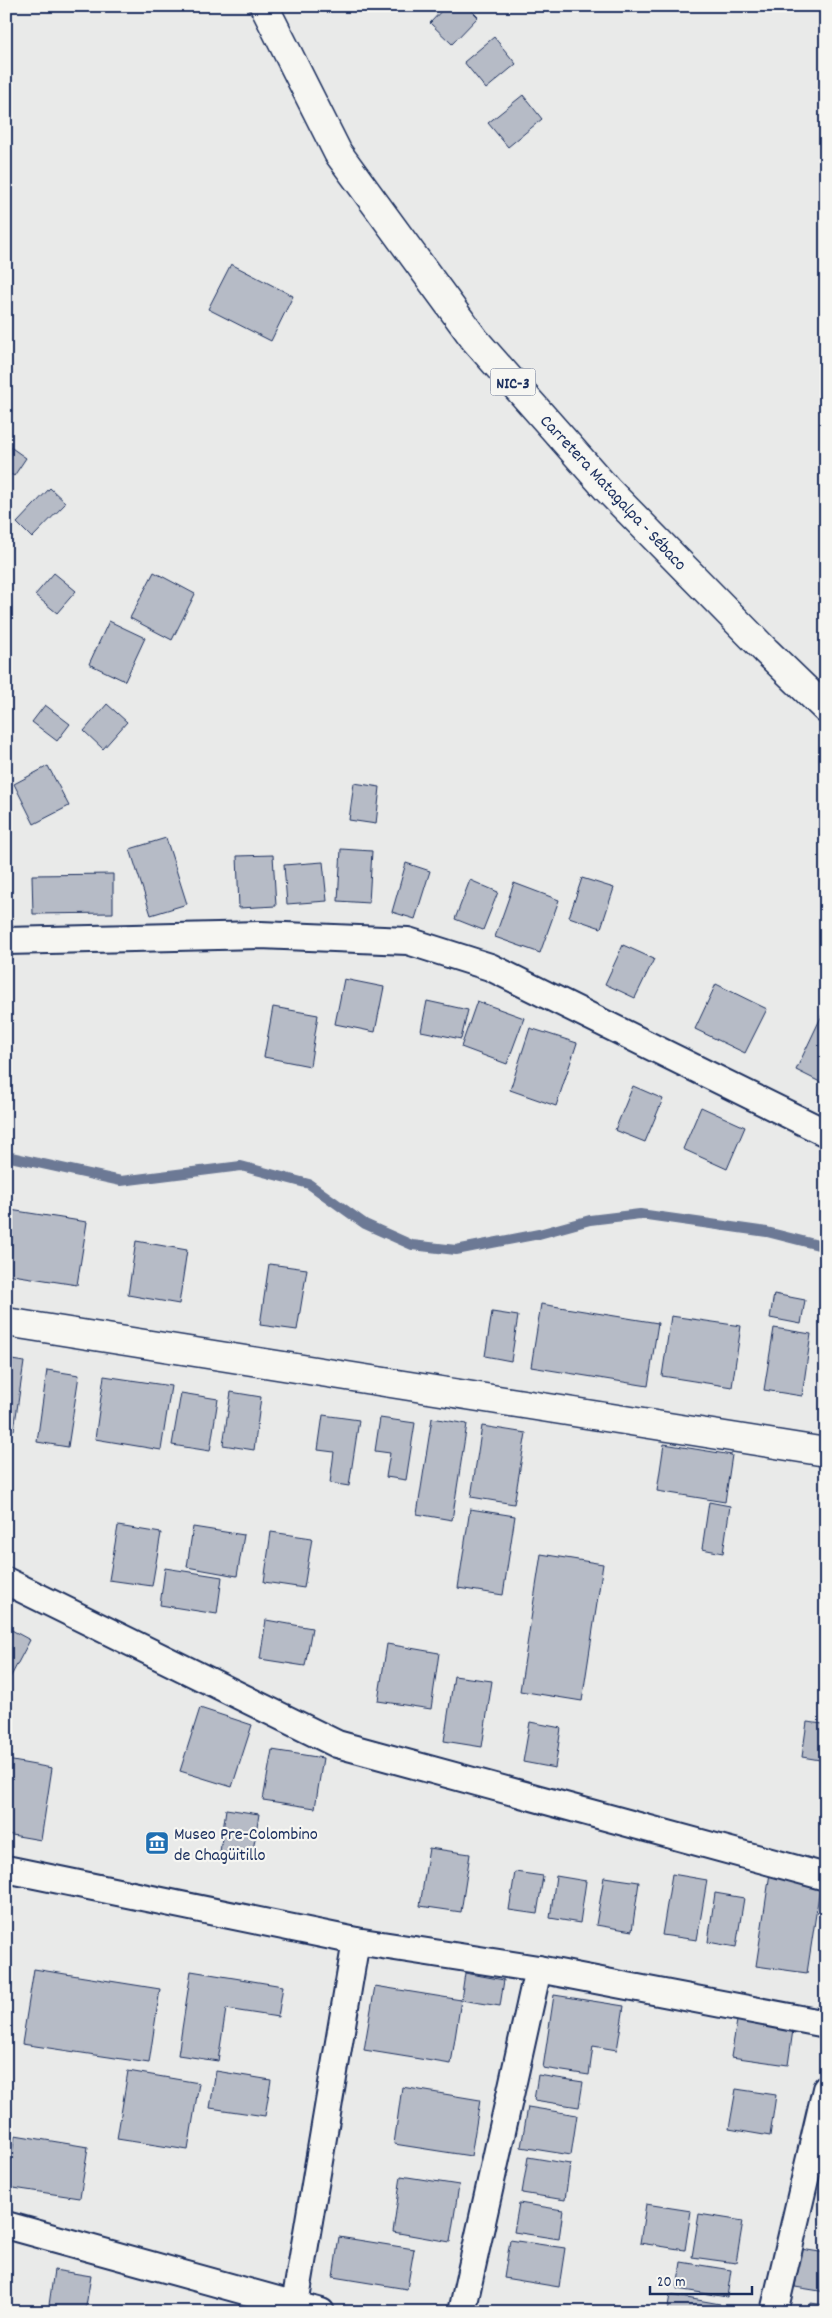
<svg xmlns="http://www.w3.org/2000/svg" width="832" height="2318" viewBox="0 0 832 2318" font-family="Dekko,sans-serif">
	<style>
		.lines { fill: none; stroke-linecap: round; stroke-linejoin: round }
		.stream { stroke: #6c7995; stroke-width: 10 }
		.building { fill: #b6bbc6; stroke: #1b2f5e }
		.street-casing { stroke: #1b2f5e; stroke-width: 30 }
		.secondary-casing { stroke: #1b2f5e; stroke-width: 31 }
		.primary-casing { stroke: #1b2f5e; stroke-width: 31 }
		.street { stroke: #f6f6f2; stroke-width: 26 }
		.secondary { stroke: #f6f6f2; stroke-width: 28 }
		.primary { stroke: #f6f6f2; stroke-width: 28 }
		.labels { text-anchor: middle; stroke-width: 4.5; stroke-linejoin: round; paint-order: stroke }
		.shield { fill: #f6f6f2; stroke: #5d6b8a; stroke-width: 1 }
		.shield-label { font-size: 16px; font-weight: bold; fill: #1b2f5e }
		.street-label { font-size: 18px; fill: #1b2f5e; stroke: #f6f6f2 }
		.poi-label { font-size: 18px; fill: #1b2f5e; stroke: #f6f6f2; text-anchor: start }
	</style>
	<rect width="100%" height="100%" fill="#e9eae9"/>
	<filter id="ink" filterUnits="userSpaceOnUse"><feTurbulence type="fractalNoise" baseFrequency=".02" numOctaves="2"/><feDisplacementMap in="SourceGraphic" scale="10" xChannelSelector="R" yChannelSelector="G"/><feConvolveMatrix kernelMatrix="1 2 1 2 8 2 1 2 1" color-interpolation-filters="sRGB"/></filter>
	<g filter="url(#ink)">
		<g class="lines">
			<polyline class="stream" points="6,1156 121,1181 241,1166 309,1184 365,1224 412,1245 456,1250 539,1234 590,1220 640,1214 767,1232 826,1247"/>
		</g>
		<g class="building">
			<polygon points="446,6 467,6 478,17 452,44 430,23"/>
			<polygon points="494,37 516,64 486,89 464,62"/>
			<polygon points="523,95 542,119 508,147 488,123"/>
			<polygon points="231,264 293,296 271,341 208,309"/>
			<polygon points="6,444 26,458 14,476 6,471"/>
			<polygon points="50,488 66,503 32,538 17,523"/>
			<polygon points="154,572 195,594 172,640 130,618"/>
			<polygon points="54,573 76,591 57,613 35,595"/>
			<polygon points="109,621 145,638 125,681 89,664"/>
			<polygon points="107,704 127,722 103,749 84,731"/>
			<polygon points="45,705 70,724 57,741 32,722"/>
			<polygon points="48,766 69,806 34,824 14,784"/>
			<polygon points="354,783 380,787 376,824 349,820"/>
			<polygon points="166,838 187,904 151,915 130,849"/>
			<polygon points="341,849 372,851 369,903 338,901"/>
			<polygon points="273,855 276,906 239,908 237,856"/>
			<polygon points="323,862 327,901 287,904 284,865"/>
			<polygon points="406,863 430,871 415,919 392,912"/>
			<polygon points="113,874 113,913 33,914 32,875"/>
			<polygon points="582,878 614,888 601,928 569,917"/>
			<polygon points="470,880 498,892 483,930 455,919"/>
			<polygon points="514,883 559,900 540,953 495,937"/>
			<polygon points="623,945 654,959 635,998 605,984"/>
			<polygon points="344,979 384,987 375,1032 335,1024"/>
			<polygon points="716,984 767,1009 745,1053 695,1029"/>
			<polygon points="427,1001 468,1010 461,1039 421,1031"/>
			<polygon points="477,1001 524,1018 507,1064 461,1047"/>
			<polygon points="273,1007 318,1015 310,1066 264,1057"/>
			<polygon points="824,1011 826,1011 826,1085 796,1070"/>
			<polygon points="530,1028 577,1043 556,1106 510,1090"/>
			<polygon points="633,1086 663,1099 645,1142 615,1130"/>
			<polygon points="701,1107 745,1127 727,1169 683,1149"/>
			<polygon points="10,1210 87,1222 77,1285 6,1274 6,1233"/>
			<polygon points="136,1241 187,1250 179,1304 128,1295"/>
			<polygon points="269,1264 307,1269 297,1330 260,1325"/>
			<polygon points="774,1294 805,1300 801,1324 770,1318"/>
			<polygon points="541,1304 658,1323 648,1386 531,1367"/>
			<polygon points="492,1312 518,1316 511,1361 485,1356"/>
			<polygon points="671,1316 741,1326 732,1387 662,1376"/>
			<polygon points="774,1328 811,1334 802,1396 764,1390"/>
			<polygon points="6,1359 24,1362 14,1430 6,1428"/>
			<polygon points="47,1370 79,1375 68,1447 37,1442"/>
			<polygon points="104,1376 171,1386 161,1450 95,1439"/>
			<polygon points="231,1392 261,1397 254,1450 223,1445"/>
			<polygon points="181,1393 218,1399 210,1451 172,1445"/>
			<polygon points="323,1415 359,1420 349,1486 330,1483 334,1452 318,1450"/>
			<polygon points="380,1418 415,1423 406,1480 386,1477 390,1453 375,1451"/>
			<polygon points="432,1418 467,1424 452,1520 417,1514"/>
			<polygon points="482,1426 526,1433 514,1504 471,1497"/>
			<polygon points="664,1444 732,1455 725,1502 657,1491"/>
			<polygon points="709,1502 730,1506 723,1553 702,1549"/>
			<polygon points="470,1509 515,1516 503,1595 458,1588"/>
			<polygon points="118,1526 161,1533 152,1586 109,1580"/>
			<polygon points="193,1527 244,1535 237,1576 187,1567"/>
			<polygon points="271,1532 312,1538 304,1588 264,1582"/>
			<polygon points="541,1554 603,1564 582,1701 520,1691"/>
			<polygon points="165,1568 222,1577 217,1614 160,1605"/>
			<polygon points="266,1620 312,1628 305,1666 260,1659"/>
			<polygon points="6,1627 30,1640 10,1678 6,1676"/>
			<polygon points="387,1644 439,1653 431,1709 378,1701"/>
			<polygon points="454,1676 492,1681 482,1747 444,1741"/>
			<polygon points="200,1708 252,1725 232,1787 180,1771"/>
			<polygon points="825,1710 826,1761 802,1757 807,1722 823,1724"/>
			<polygon points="530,1722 561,1728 555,1768 523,1762"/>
			<polygon points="272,1750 323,1758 315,1808 263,1800"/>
			<polygon points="7,1760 52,1768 41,1840 6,1834"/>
			<polygon points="226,1809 259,1814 252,1857 220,1852"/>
			<polygon points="429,1848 470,1854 461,1912 420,1906"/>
			<polygon points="515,1872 543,1876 537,1914 509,1910"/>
			<polygon points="770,1873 821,1881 807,1973 756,1966"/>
			<polygon points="672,1874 707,1880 697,1940 662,1935"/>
			<polygon points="556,1876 586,1881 580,1923 550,1918"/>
			<polygon points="604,1877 639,1882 632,1931 596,1925"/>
			<polygon points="715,1893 744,1898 736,1947 708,1942"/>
			<polygon points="34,1969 160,1989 149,2063 22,2044"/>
			<polygon points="191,1971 283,1986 278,2017 226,2009 218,2061 178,2055"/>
			<polygon points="465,1973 504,1980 500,2006 461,2000"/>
			<polygon points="375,1986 461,2000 451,2064 364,2050"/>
			<polygon points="554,1995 624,2006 617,2050 593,2046 589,2075 543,2068"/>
			<polygon points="738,2015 794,2023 788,2065 731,2057"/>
			<polygon points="128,2071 199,2083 188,2150 117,2139"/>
			<polygon points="216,2071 271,2080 265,2116 210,2108"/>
			<polygon points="538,2075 583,2082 579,2107 534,2100"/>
			<polygon points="402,2087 480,2100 471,2156 394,2144"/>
			<polygon points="736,2089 776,2095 770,2136 729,2129"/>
			<polygon points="528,2107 577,2115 571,2155 521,2147"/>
			<polygon points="15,2135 88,2147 80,2198 7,2187"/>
			<polygon points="528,2157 570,2164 565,2200 522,2193"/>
			<polygon points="401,2176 459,2185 450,2242 393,2232"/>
			<polygon points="519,2203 563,2210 559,2239 514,2232"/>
			<polygon points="646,2204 691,2211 685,2250 640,2243"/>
			<polygon points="699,2214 743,2221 736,2263 692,2257"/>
			<polygon points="339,2237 414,2249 407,2289 333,2277"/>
			<polygon points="510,2240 565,2248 559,2287 504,2278"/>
			<polygon points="801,2249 826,2253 826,2292 795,2287"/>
			<polygon points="681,2262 731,2270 727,2297 677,2289"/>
			<polygon points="54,2270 91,2276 85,2312 48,2312"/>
			<polygon points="670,2295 720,2304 718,2312 667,2312"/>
			<polygon points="810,2303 826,2305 826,2312 809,2312"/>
		</g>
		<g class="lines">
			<defs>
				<g id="street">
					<polyline points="6,941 260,935 408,941 490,967 826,1133"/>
					<polyline points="6,1581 337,1744 826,1877"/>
					<polyline points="6,1869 356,1941 538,1969 826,2024"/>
					<polyline points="6,2225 321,2312"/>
					<polyline points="295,2304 356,1941"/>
					<polyline points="462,2312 538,1969"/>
					<polyline points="774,2312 826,2089"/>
				</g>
				<polyline id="secondary" points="6,1322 826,1452"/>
				<polyline id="primary" points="264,6 338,153 475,340 607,489 766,651 826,709"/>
			</defs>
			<use href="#street" class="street-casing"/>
			<use href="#secondary" class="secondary-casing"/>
			<use href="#primary" class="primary-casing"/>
			<use href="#street" class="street"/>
			<use href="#secondary" class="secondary"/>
			<use href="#primary" class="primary"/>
		</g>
	</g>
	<defs>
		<symbol id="museum-square" viewBox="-11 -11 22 22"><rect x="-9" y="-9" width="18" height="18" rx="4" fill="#1f6fb2" stroke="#f6f6f2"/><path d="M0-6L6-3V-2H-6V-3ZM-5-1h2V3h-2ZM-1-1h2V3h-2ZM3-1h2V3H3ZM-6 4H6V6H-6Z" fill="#fff"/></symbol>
	</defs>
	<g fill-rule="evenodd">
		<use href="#museum-square" x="143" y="1829" width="28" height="28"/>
	</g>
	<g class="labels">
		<rect class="shield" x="490.5" y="368.5" width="45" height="27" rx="4"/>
		<g class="shield-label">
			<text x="513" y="388">NIC-3</text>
		</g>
		<g class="street-label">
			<text transform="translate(614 492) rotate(47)" y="6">Carretera Matagalpa - Sébaco</text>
		</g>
		<g class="poi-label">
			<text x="174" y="1839">Museo Pre-Colombino<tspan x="174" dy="21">de Chagüitillo</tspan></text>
		</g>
	</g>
	<rect width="832" height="2318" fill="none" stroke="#f6f6f2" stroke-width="25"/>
	<rect x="12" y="12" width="807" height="2293" fill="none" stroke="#1b2f5e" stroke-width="2" filter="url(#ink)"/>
	<path d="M650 2286v8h102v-8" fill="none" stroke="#1b2f5e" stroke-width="2.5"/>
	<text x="657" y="2286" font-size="15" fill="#1b2f5e" stroke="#f6f6f2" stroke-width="4" paint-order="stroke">20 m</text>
</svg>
